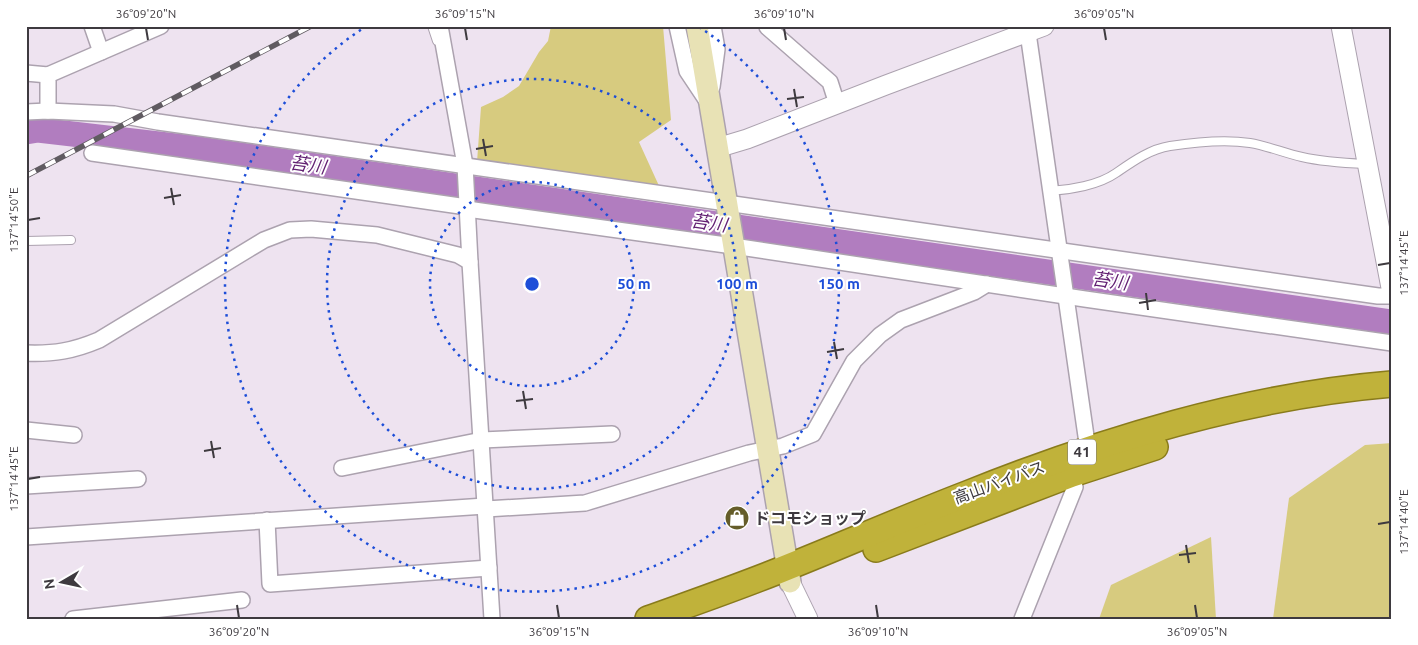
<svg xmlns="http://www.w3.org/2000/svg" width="1418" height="645" viewBox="0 0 1418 645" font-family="Ubuntu,'Noto Sans JP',sans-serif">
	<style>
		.green { fill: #d7cb7f }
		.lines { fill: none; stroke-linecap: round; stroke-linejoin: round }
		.river { stroke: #b17dbf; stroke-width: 25 }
		.service-casing { stroke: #aca2af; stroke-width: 10 }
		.minor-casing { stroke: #aca2af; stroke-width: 18 }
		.tertiary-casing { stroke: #aca2af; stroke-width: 21 }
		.secondary-casing { stroke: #aca2af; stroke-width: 24 }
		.trunk-casing { stroke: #897b1b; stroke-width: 28 }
		.service { stroke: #fff; stroke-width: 8 }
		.minor { stroke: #fff; stroke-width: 15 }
		.tertiary { stroke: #fff; stroke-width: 19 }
		.secondary { stroke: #e8e2b5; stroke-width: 21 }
		.trunk { stroke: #c0b23a; stroke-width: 25 }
		.rail-casing { stroke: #605b61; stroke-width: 5.5 }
		.rail { stroke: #fff; stroke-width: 4; stroke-dasharray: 11; stroke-linecap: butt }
		.ticks { fill: none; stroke: #3e3a3f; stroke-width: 2 }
		.ring { fill: none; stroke: #1d4ed8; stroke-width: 2.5; stroke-dasharray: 2.5 5 }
		.labels { text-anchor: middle; stroke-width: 4; stroke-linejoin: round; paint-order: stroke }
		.shield { fill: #fff; stroke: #787579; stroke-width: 1 }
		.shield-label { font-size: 15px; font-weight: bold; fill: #3e3a3f }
		.street-label { font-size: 16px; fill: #3e3a3f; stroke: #fff }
		.poi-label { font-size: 16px; font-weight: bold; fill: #3e3a3f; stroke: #fff; text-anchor: start }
		.water-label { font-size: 18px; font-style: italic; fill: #632273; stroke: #fff }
		.centre { fill: #1d4ed8; stroke: #fff; stroke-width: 2.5 }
		.ring-label { font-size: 15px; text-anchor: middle; font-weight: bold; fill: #1d4ed8; stroke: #fff; stroke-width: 4; stroke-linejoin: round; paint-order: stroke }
		.neatline { fill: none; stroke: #3e3a3f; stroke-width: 2 }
		.ticks-label { font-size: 12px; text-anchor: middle; fill: #3e3a3f }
	</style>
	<rect width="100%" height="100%" fill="#eee3f0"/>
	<g class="green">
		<polygon points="551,26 663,26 671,120 639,142 660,188 477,162 481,107 503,97 519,86 539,52 548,41"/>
		<polygon points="1392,443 1392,619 1273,619 1289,498 1365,445"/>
		<polygon points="1211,537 1216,619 1099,619 1111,585"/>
	</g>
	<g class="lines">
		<polyline class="river" points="26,132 38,130 193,148 1392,322"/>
		<defs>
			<g id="service">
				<polyline points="432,26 437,41"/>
				<path d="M1050 191C1070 190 1099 185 1116 173 1132 162 1150 149 1170 146 1196 142 1224 139 1250 143 1268 146 1284 153 1302 157 1323 162 1344 163 1366 164"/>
				<polyline points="26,241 71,240"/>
			</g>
			<g id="minor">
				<polyline points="92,26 101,52"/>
				<polyline points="440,26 465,165 470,262 492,619"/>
				<polyline points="677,26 687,71 707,101"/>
				<polyline points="1027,26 1088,450"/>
				<polyline points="767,27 830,82 837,104"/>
				<polyline points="26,73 48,75"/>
				<polyline points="712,87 717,49 713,26"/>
				<polyline points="48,111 48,75 161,26"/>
				<path d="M26 112 48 111 114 114 158 122C565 179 971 239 1378 296H1392"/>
				<polyline points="92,153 467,207"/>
				<polyline points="467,209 733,246 1085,299 1392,343"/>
				<path d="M26 353C54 354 73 351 99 340L264 240 290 230 311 229 377 235 458 255 470 262"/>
				<polyline points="26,430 74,435"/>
				<polyline points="342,468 482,440 612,434"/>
				<polyline points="26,486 138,479"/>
				<polyline points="486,509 585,503 749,453 783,446 813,434 854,361 880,335 901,320 974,292 987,284"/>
				<polyline points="267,520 270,584 489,568"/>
				<polyline points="26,537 485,506"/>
				<polyline points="73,619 242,600"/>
				<polyline points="1022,619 1075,487 1072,474"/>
			</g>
			<g id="tertiary">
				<polyline points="1341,26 1392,293"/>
				<polyline points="717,148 747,139 886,85 1044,26"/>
				<polyline points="790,582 808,619"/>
			</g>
			<polyline id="secondary" points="697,26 790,582"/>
			<g id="trunk">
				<polyline points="876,549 1072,474 1155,447"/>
				<path d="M648 619C695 602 742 586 788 567 848 543 907 517 967 494 1102 440 1246 396 1392 384"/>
			</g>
		</defs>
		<use href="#service" class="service-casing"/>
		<use href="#minor" class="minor-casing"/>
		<use href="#tertiary" class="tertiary-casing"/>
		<use href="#secondary" class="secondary-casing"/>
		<use href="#trunk" class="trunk-casing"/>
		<use href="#service" class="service"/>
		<use href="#minor" class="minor"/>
		<use href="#tertiary" class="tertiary"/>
		<use href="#secondary" class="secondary"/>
		<use href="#trunk" class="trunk"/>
		<defs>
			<polyline id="rail" points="26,176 311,26"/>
		</defs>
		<use href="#rail" class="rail-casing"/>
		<use href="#rail" class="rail"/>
	</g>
	<path class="ticks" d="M146 28 148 40M465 28 467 40M784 28 786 40M1104 28 1106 40M794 89 797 107M787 99 804 97M483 139 486 156M476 149 493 146M171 188 174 205M164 198 181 195M28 220 40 218M1378 265 1390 263M1146 293 1148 310M1139 303 1156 300M834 342 837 359M827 352 844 349M523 391 526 409M516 401 533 399M211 441 214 458M204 451 221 448M28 479 40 477M1378 524 1390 522M1186 545 1189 563M1179 555 1196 553M237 605 239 618M557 605 559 618M876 605 878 618M1195 605 1197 618"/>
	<g class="ring">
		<circle cx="532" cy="284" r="102"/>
		<circle cx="532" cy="284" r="205"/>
		<path d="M699 27A307 307 0 1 1 365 27"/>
	</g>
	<defs>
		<symbol id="shop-disc" viewBox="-11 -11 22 22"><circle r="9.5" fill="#655d29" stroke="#fff"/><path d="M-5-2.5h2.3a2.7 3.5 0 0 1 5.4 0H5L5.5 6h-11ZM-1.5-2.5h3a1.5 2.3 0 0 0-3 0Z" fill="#fff"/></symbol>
	</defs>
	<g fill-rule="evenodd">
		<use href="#shop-disc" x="723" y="504" width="28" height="28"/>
	</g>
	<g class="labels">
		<rect class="shield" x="1068" y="439.5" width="28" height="25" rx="4"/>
		<g class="shield-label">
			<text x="1082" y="457">41</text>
		</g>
		<g class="street-label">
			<text transform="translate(999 482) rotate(-20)" y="6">高山バイパス</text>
		</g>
		<g class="poi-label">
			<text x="754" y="524">ドコモショップ</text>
		</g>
		<g class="water-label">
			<text transform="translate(308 165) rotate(8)" y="6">苔川</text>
			<text transform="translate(709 223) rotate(8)" y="6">苔川</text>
			<text transform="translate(1110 281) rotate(8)" y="6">苔川</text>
		</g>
	</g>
	<circle cx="532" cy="284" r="8" class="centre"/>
	<g class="ring-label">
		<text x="634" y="289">50 m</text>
		<text x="737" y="289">100 m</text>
		<text x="839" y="289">150 m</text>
	</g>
	<rect width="1418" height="645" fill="none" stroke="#ffffff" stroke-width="55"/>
	<g transform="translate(62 582) rotate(261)" stroke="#ffffff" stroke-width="4" paint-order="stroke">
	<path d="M0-4L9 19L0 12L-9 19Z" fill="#3e3a3f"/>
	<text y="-8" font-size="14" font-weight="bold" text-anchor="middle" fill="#3e3a3f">N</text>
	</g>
	<rect x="28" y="28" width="1362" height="590" class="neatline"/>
	<g class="ticks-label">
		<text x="146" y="18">36°09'20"N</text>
		<text x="465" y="18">36°09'15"N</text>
		<text x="784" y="18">36°09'10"N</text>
		<text x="1104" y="18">36°09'05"N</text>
		<text transform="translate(14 220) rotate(-90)" y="4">137°14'50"E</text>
		<text transform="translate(1404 263) rotate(-90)" y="4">137°14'45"E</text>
		<text transform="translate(14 479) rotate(-90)" y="4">137°14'45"E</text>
		<text transform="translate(1404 522) rotate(-90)" y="4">137°14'40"E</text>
		<text x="239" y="636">36°09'20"N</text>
		<text x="559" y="636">36°09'15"N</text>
		<text x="878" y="636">36°09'10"N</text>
		<text x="1197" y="636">36°09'05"N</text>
	</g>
</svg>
